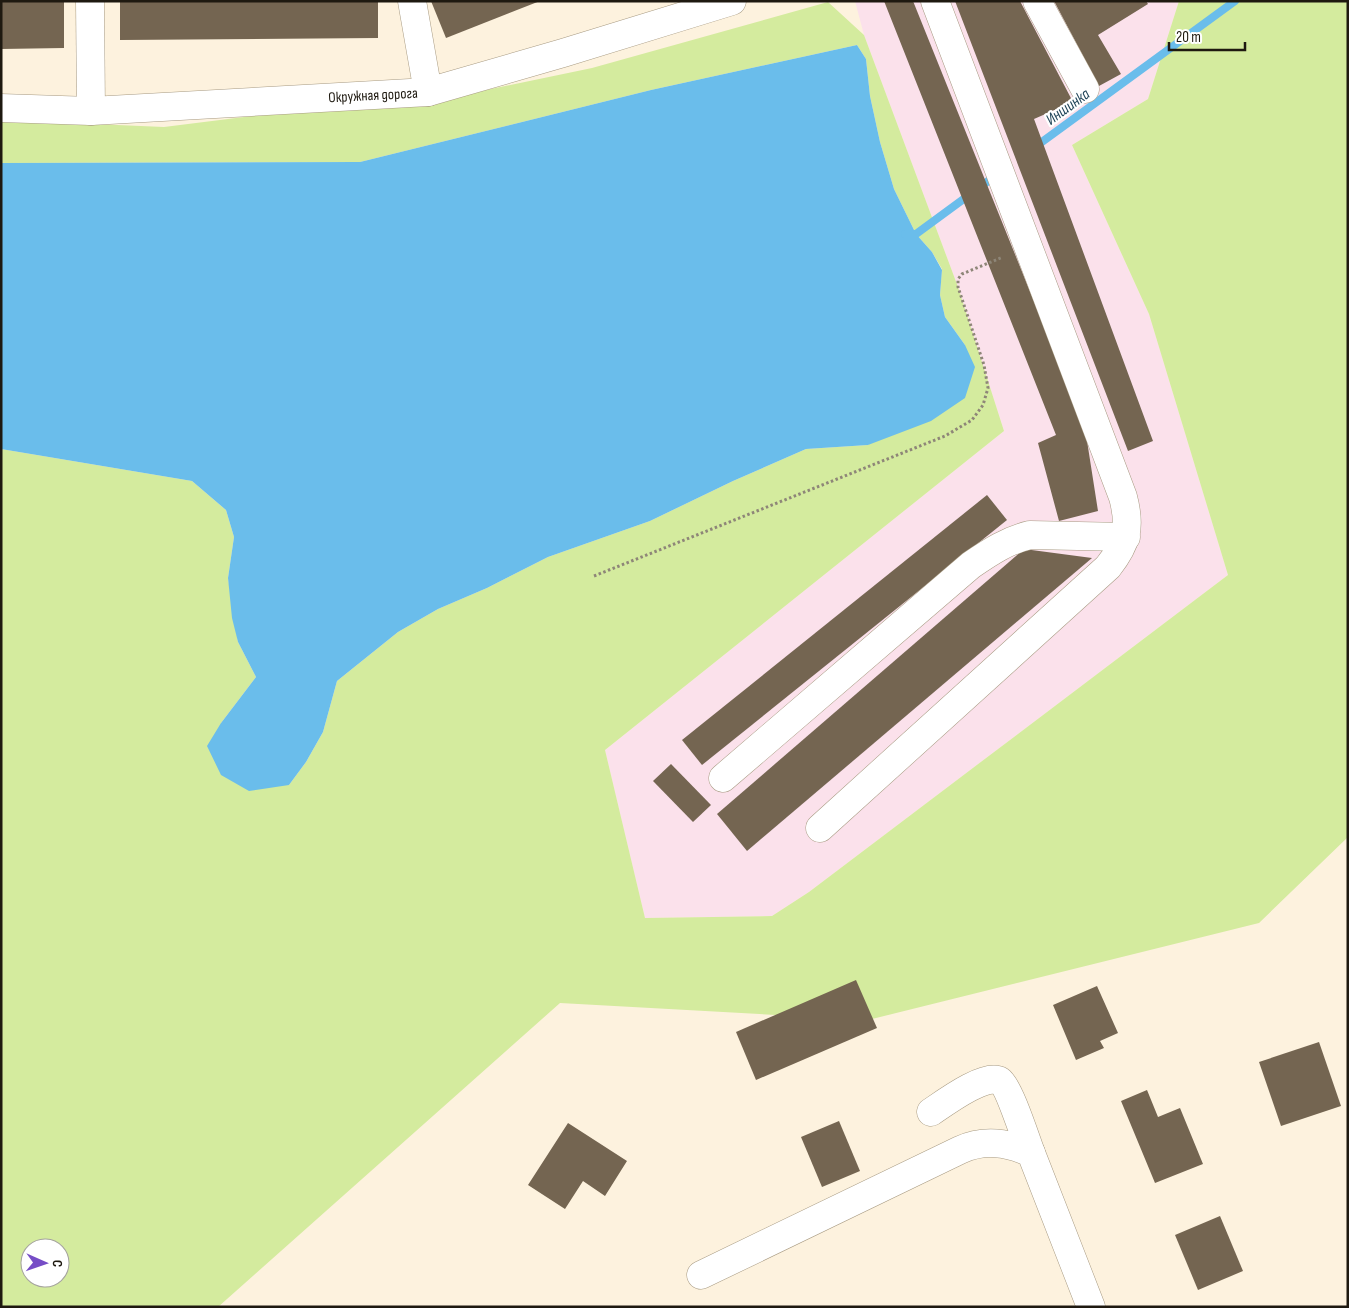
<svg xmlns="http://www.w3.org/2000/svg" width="1349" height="1308" viewBox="0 0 1349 1308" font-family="'Sofia Sans Condensed',sans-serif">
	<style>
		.industrial { fill: #fbe1eb }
		.green { fill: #d4eb9e; fill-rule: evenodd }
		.water { fill: #6abdeb }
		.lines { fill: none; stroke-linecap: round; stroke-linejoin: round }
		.stream { stroke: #6abdeb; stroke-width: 8 }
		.building { fill: #746551 }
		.minor-casing { stroke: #a89b83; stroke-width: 29 }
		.path { stroke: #8e8678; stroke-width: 3; stroke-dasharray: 2.5 2.5; stroke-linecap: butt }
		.minor { stroke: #fff; stroke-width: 28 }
		.labels { text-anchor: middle; stroke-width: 4.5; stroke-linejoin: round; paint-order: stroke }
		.street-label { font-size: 15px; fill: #1e1910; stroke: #fff }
		.water-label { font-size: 16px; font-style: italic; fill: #214559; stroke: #fff }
	</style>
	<rect width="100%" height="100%" fill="#fdf2de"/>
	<polygon class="industrial" points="855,1 1179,1 1148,99 1072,145 1149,314 1228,575 809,892 772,916 645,918 605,750 1004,431 958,287 864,35"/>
	<path class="green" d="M1179 1H1348V837L1259 923 868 1020 560 1003 218 1307H1V449L192 481 226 510 234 537 228 578 238 642 256 677 221 723 289 785 306 762 323 732 337 681 398 632 438 609 487 588 548 557 650 521 733 481 806 449 868 445 965 345 945 317 940 295 942 269 932 252 916 234 894 189 880 142 870 96 866 59 857 45 651 90 360 162 1 163V120L164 127 261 115 423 103 592 68 828 2 864 35 958 287 1004 431 605 750 645 918 772 916 809 892 1228 575 1149 314 1072 145 1148 99ZM30 1248H60V1278H30Z"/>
	<polygon class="water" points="857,45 866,59 870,96 880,142 894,189 916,234 932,252 942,270 940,295 945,317 965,345 975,367 965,398 931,421 868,445 806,449 733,481 650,521 548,557 487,588 438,609 398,632 337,681 323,732 306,762 289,785 249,791 221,775 207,746 221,723 256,677 238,642 232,618 228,578 234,537 226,510 192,481 1,449 1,163 360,162 651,90"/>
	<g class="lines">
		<g class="stream">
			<polyline points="1035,147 1235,1"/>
			<polyline points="905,234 916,234 995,176"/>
		</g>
	</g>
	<g class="building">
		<polygon points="1,1 64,1 64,48 1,49"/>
		<polygon points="120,1 378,1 378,38 120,40"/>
		<polygon points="431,1 540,1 446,38"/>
		<polygon points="884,1 913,1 1085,428 1098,511 1059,521 1038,443 1056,435"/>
		<polygon points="955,1 1020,1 1073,102 1034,119 1153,441 1128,451"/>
		<polygon points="1054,1 1146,1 1148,4 1098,35 1121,74 1099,86"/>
		<polygon points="987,495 1007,520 702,765 682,740"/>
		<polygon points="1024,549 1092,558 747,851 717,814"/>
		<polygon points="671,764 711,805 693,822 653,781"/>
		<polygon points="856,980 877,1028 756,1080 736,1032"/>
		<polygon points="1097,986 1118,1033 1100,1041 1104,1048 1076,1060 1053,1005"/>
		<polygon points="1319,1042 1341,1106 1281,1126 1259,1062"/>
		<polygon points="1147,1090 1158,1117 1180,1108 1203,1164 1155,1183 1121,1101"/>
		<polygon points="839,1121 860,1171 822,1187 801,1137"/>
		<polygon points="568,1123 627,1161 605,1196 583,1181 565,1209 528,1185"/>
		<polygon points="1220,1216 1243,1271 1198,1290 1175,1235"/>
	</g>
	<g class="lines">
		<defs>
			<g id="minor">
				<polyline points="90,1 91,111"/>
				<polyline points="412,1 428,92"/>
				<polyline points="1037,1 1085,89"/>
				<polyline points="1,108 91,111 428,92 563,53 732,1"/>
				<path d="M723 778 971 565C990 552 1008 540 1030 535L1126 537"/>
				<path d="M820 828 1108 567C1127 543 1131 527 1123 497L935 1"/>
				<path d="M931 1112C943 1104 986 1072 1000 1081 1009 1087 1026 1140 1031 1153"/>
				<path d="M701 1275 960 1150C984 1139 1007 1142 1031 1153L1091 1307"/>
			</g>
		</defs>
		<use href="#minor" class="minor-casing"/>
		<polyline class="path" points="594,576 945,436 972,420 983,405 988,388 984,365 958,287 958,279 962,274 1003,257"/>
		<use href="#minor" class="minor"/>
	</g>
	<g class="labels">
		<g class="street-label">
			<text transform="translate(373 95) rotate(-3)" y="5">Окружная дорога</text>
		</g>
		<g class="water-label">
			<text transform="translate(1067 106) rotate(-36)" y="6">Иншинка</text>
		</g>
	</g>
	<rect width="1349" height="1308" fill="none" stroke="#1e1910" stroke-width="5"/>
	<g transform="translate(45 1263) rotate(92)"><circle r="24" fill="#ffffff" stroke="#a5a39f"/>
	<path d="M0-4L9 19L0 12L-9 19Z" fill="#764dc6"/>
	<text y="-8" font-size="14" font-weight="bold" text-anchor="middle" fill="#1e1910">С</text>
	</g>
	<path d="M1169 42v8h76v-8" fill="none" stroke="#1e1910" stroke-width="2.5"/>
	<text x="1176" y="42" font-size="15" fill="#1e1910" stroke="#ffffff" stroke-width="4" paint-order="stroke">20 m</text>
</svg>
